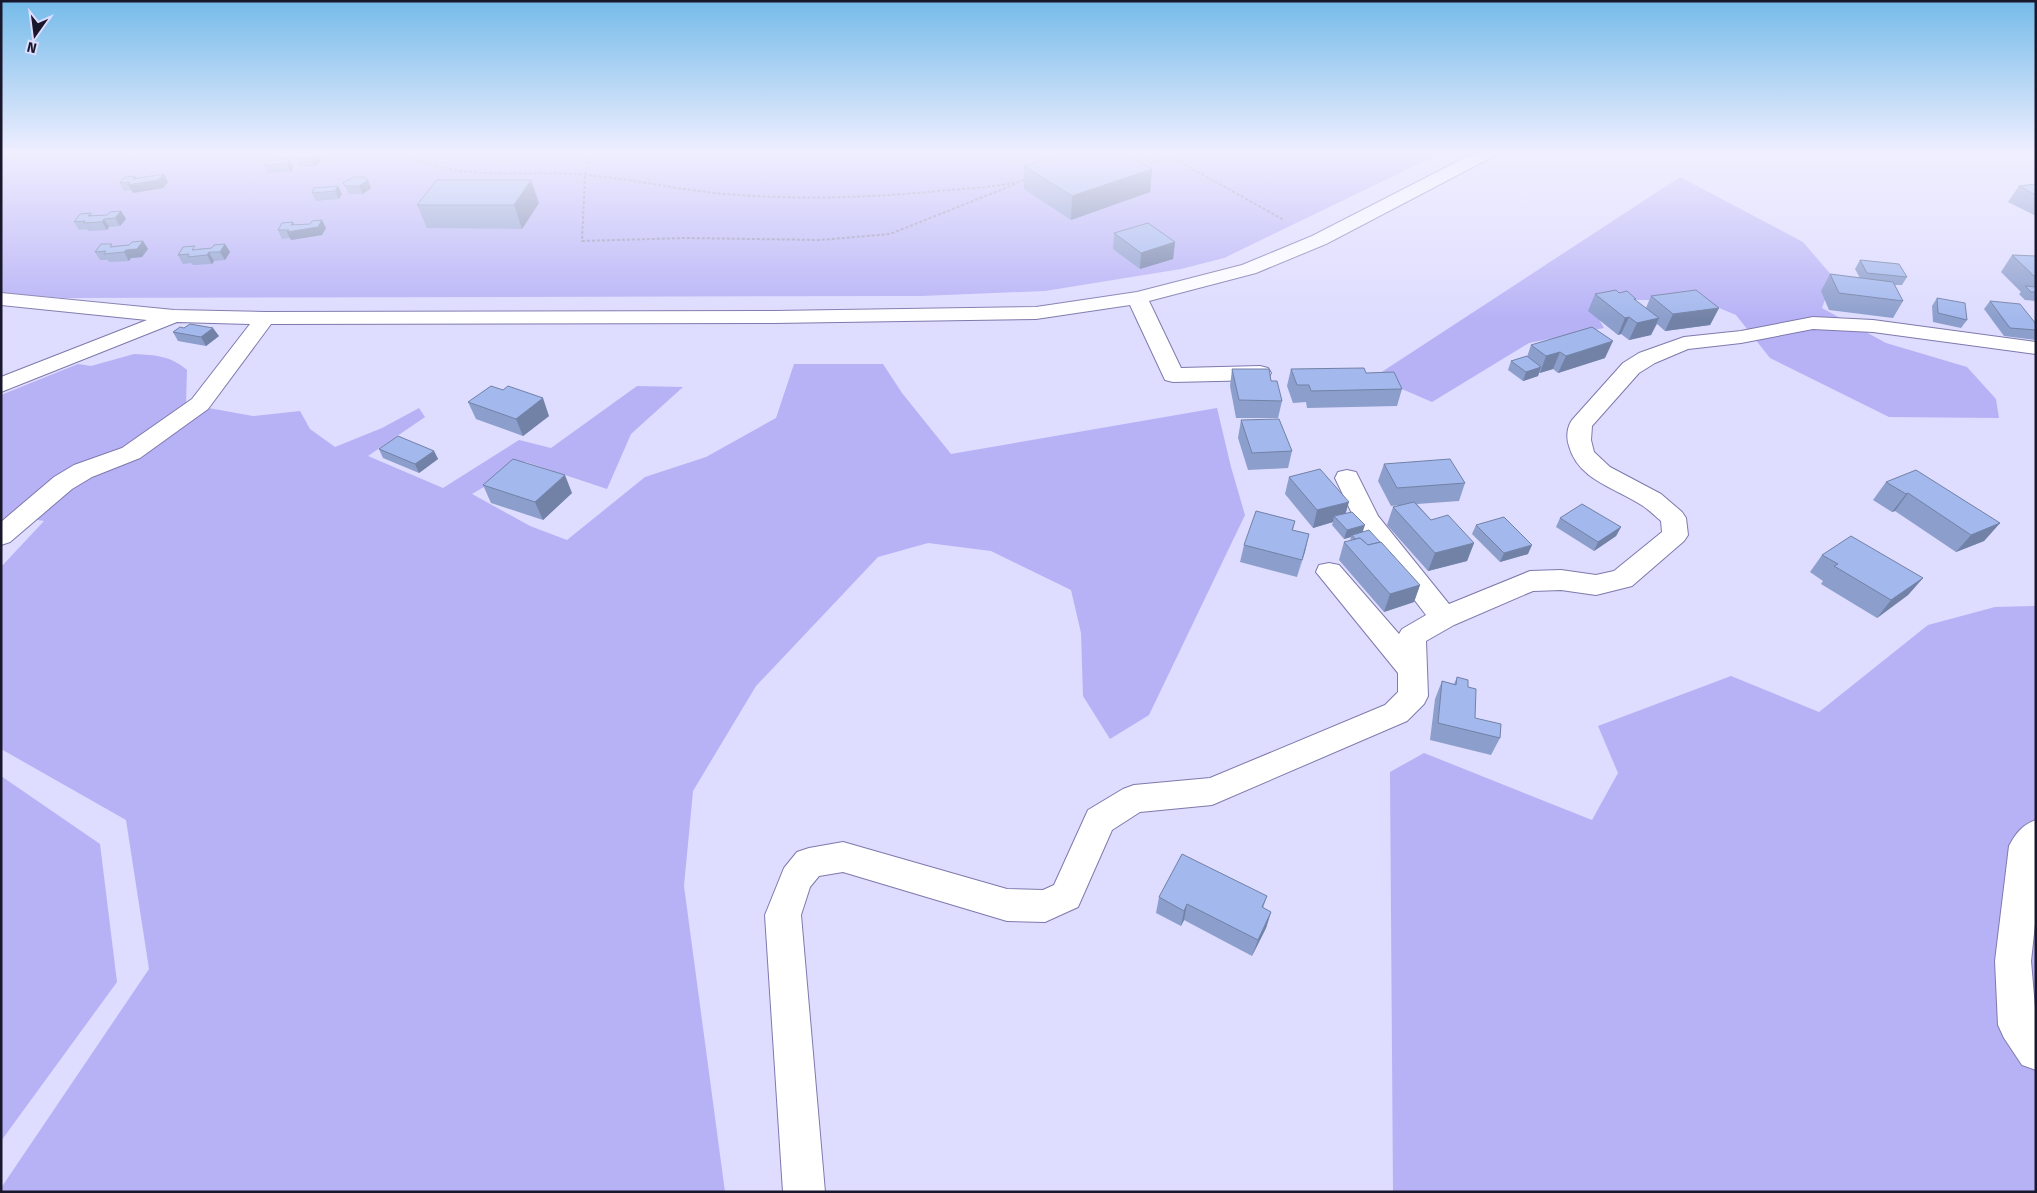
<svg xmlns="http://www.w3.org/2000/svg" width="2037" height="1193" viewBox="0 0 2037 1193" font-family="'Fira Sans',sans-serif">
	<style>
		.green { fill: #b7b2f6 }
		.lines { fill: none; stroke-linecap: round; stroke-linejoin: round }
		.minor-casing { stroke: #7e79ad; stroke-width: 2 }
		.path { stroke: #9290ae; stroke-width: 2; stroke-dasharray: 3 2; stroke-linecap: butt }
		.minor { fill: #fff; fill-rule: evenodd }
		.wall { fill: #8c9ecc }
		.shaded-wall { fill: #7281a6 }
		.building { fill: #a3b8ed; stroke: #7281a6 }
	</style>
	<rect width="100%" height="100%" fill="#dedcff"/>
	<g class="green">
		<polygon points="1,152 1443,152 1224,258 1181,269 1045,291 921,296 64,298 1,293"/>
		<polygon points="1680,177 1803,242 1833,277 1822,308 1886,343 1967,367 1996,399 1999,418 1889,417 1770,358 1736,315 1700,300 1632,300 1591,305 1604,328 1529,343 1432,402 1374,377"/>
		<path d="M134 354C156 355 171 356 187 370L186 404 253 416 300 411 310 429 335 447 382 428 419 408 425 417 368 456 443 488 519 440 551 448 637 386 683 387 631 434 607 489 526 462 472 494 530 526 567 540 645 477 706 457 776 418 794 364H883L902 393 951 454 1217 408 1231 467 1245 515 1149 715 1110 739 1083 696 1081 633 1071 590 991 551 928 543 878 557 756 686 693 791 684 886 725 1192H1V1188L149 969 126 820 1 749V567L44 521 19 517 1 524V395L78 364 91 366Z"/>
		<polygon points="2036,606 2036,1192 1393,1192 1390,772 1424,753 1592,820 1618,773 1598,726 1731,676 1819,712 1928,625 1995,607"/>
		<polygon points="1,776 100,844 117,982 1,1141"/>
	</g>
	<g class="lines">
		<defs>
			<g id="minor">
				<polygon points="1476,152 1496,152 1494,156 1326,244 1256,273 1149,301 1181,368 1260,366 1268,368 1271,373 1268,378 1260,380 1173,382 1165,380 1130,305 1036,319 774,323 271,324 208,409 140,458 92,477 72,489 10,542 1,545 1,522 54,477 74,465 122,448 192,399 250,324 177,322 1,392 1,377 147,320 1,305 1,293 174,310 265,312 774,311 1036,307 1137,292 1242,265 1312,236"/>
				<path d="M1813 317 1873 320 2036 342V354L1873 332 1813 329 1741 343 1688 349 1655 363 1639 373 1592 426 1591 440 1594 452 1610 467 1661 494 1682 512 1686 518 1688 535 1684 541 1632 586 1596 595 1561 590 1533 591 1454 625 1426 641 1428 696 1424 704 1407 721 1212 805 1140 812 1112 830 1078 907 1045 922 1007 921 843 872 819 876 810 887 801 915 825 1192H783L765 915 784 868 797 852 809 848 843 842 1007 889 1043 890 1054 885 1088 810 1123 789 1134 785 1210 778 1385 705 1398 692V673L1316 572 1319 565 1329 563 1339 565 1399 634 1402 629 1426 615 1358 526 1335 478 1338 472 1347 470 1356 472 1378 516 1449 604 1530 571 1561 570 1596 575 1614 571 1662 532 1661 521C1655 516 1649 510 1643 506 1616 488 1578 480 1569 446 1566 437 1567 427 1572 420L1623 363 1639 353 1684 337 1741 331Z"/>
				<path d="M2036 820V915L2031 961 2036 1019V1070L2022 1065 2004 1038 1998 1025 1995 961 2009 846C2016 833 2022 825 2036 820Z"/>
			</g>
		</defs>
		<use href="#minor" class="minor-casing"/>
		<g class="path">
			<path d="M397 152C463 184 518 169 587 175 633 179 679 190 726 194 796 200 868 198 938 191 968 188 999 188 1028 179"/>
			<polyline points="592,152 585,175 582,241 686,238 820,240 890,234 1018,183"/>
			<polyline points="1132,152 1152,163 1187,152"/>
			<polyline points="1171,157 1284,220"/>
		</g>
		<use href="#minor" class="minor"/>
	</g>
	<g class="wall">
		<polygon points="120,152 155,152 150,157 124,159"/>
		<polygon points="214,152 238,152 216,154"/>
		<polygon points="295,156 322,161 314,167 300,167"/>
		<polygon points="289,159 293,167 291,172 268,173 264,165"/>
		<polygon points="1024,166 1152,169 1150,192 1071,220 1024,189"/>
		<polygon points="164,174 168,182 163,188 133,193 132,190 124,191 120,183 136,178"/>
		<polygon points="343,183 371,188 363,194 349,194"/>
		<polygon points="2036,184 2036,216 2008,202 2019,186"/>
		<polygon points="338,186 342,194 339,199 316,201 312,193"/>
		<polygon points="539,203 522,229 427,228 417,205"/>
		<polygon points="121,211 126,219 120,226 109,227 107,230 88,231 87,229 79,230 74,222 91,213 93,216 107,215"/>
		<polygon points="293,222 294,225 326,228 322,235 291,240 290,238 282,239 278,230"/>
		<polygon points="1114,233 1175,242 1173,259 1140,269 1113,249"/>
		<polygon points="143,241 148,249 142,257 131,258 129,261 109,262 108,260 100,260 95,252 114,246 129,245"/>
		<polygon points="225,244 230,252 225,260 214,261 212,264 193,265 191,263 183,264 178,255 196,249 212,248"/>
		<polygon points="2012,255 2036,256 2036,301 2025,300 2019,294 2021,292 2001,272"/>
		<polygon points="1860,260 1907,277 1902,285 1895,285 1903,301 1893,318 1829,310 1821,291 1830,274 1860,278 1855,269"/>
		<polygon points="1619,293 1646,308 1651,296 1719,308 1710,325 1665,331 1657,324 1651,335 1629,340 1621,334 1618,335 1588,311 1595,294"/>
		<polygon points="1937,298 1967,320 1961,328 1933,322 1932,306"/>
		<polygon points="1990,301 2036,324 2036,338 2035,340 2004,336 1984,309"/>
		<polygon points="173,332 219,336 206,346 178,341"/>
		<polygon points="1531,345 1605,358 1558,373 1553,369 1539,373 1538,376 1523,381 1508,370 1511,361 1527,357"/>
		<polygon points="1232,369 1271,381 1282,401 1278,418 1236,418 1230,386"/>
		<polygon points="1291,369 1366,373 1402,389 1397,406 1307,408 1306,402 1293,403 1287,386"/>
		<polygon points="468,402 549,416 523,436 476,419"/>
		<polygon points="1241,420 1292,451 1288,468 1248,470 1238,438"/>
		<polygon points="379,449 434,451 438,459 419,473 383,458"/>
		<polygon points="1384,464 1465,483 1459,501 1417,504 1431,520 1474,543 1467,561 1428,571 1387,525 1393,507 1401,505 1391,506 1378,481"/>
		<polygon points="1289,477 1346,513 1363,532 1420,585 1414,602 1384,612 1339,560 1344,542 1350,541 1351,537 1344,539 1332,525 1333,522 1313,528 1285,494"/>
		<polygon points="1886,482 2000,523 1984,541 1956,552 1895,511 1892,512 1873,500"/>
		<polygon points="483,485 572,493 543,520 491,503"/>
		<polygon points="1560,518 1621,527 1616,536 1594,551 1556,527"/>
		<polygon points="1295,521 1293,530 1309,534 1297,577 1240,562 1244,545"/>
		<polygon points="1476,525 1528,554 1500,562 1472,534"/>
		<polygon points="1822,555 1923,578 1908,595 1877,618 1821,584 1823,581 1810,572"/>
		<polygon points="1457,677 1468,687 1475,718 1500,738 1491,755 1430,740 1435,699 1442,681 1454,684"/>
		<polygon points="1267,896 1263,908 1271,912 1266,928 1252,956 1184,920 1181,926 1156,913 1159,897"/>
	</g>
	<g class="shaded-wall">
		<polygon points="147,152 155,152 150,157"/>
		<polygon points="319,153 322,161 314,167 310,159"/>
		<polygon points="289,159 293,167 291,172 287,164"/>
		<polygon points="1152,169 1150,192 1071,220 1072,196"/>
		<polygon points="164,174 168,182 163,188 133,193 128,185 135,176 139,183"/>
		<polygon points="368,180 371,188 363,194 359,186"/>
		<polygon points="531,180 539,203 522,229 514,205"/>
		<polygon points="338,186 342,194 339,199 335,191"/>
		<polygon points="121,211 126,219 120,226 115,218"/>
		<polygon points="104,219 109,227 107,230 102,222"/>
		<polygon points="322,220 326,228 322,235 291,240 287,232 293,222 297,231"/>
		<polygon points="143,241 148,249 142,257 131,258 129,261 124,252 126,250"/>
		<polygon points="1175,242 1173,259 1140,269 1141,253"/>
		<polygon points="225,244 230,252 225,260 220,252"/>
		<polygon points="209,252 214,261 212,264 207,255"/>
		<polygon points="1719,308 1710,325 1665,331 1673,314"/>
		<polygon points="1629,317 1621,334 1618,335 1625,318"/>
		<polygon points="1659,318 1651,335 1629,340 1637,323"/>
		<polygon points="213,328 219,336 206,346 201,337"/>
		<polygon points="1613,341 1605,358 1558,373 1566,356"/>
		<polygon points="1560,352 1553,369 1540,373 1546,356"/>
		<polygon points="1541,367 1538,376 1523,381 1526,372"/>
		<polygon points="543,398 549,416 523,436 516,419"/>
		<polygon points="434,451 438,459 419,473 415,464"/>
		<polygon points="565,475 572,493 543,520 535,502"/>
		<polygon points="1908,493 1895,511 1892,512 1906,494"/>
		<polygon points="1349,502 1344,519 1334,516 1333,522 1313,528 1317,510"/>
		<polygon points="2000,523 1984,541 1956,552 1971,535"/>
		<polygon points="1365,525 1362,534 1352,535 1351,537 1344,539 1347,530"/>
		<polygon points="1621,527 1616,536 1594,551 1598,542"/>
		<polygon points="1309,534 1305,552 1297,577 1302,560"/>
		<polygon points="1474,543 1467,561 1428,571 1435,553"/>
		<polygon points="1532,545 1528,554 1500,562 1504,553"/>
		<polygon points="1923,578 1908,595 1877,618 1891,600"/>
		<polygon points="1420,585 1414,602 1384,612 1390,594"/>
		<polygon points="1187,904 1184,920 1181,926 1184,911"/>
		<polygon points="1271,912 1266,928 1252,956 1258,940"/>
	</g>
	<g class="building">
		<polygon points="305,152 316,152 319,153 310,159 297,159 295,156"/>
		<polygon points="1070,152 1121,152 1152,169 1072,196 1024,166"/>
		<polygon points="289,159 287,164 264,165 267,161"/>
		<polygon points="164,174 158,180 128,185 130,182 120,183 125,177 135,176 133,179"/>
		<polygon points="354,177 364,177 368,180 359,186 345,186 343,183"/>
		<polygon points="437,180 531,180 514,205 417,205"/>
		<polygon points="2036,184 2036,195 2019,186"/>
		<polygon points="338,186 335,191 312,193 314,188"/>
		<polygon points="121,211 115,218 104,219 102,222 83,223 85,221 74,222 80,214 91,213 88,216 107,215 110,212"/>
		<polygon points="322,220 318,227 287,232 289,230 278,230 282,223 293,222 291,225 310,224 312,221"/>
		<polygon points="1148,223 1175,242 1141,253 1114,233"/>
		<polygon points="143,241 137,249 126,250 124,252 104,254 106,251 95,252 101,244 112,244 110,247 129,245 132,242"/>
		<polygon points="225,244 220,252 209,252 207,255 188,257 189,254 178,255 183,247 195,246 192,250 212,248 214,245"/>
		<polygon points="2012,255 2036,256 2036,276 2034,276"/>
		<polygon points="1860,260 1899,264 1907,277 1867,273"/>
		<polygon points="1830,274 1893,282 1903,301 1839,293"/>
		<polygon points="2025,286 2036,287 2036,292 2031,292"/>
		<polygon points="1616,290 1619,293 1627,291 1636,299 1634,299 1659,318 1637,323 1629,317 1625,318 1595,294"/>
		<polygon points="1696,290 1719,308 1673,314 1651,296"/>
		<polygon points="1937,298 1965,303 1967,320 1938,313"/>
		<polygon points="1990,301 2020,304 2036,324 2036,330 2010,328"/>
		<polygon points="190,324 213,328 201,337 173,332 180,327 184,328"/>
		<polygon points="1592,327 1613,341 1566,356 1560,352 1546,356 1531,345"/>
		<polygon points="1527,356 1541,367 1526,372 1511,361"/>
		<polygon points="1364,368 1366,373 1394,372 1402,389 1311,391 1309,385 1297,385 1291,369"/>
		<polygon points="1232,369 1269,369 1271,381 1277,381 1282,401 1239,400"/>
		<polygon points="491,386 503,390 508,386 543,398 516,419 468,402"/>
		<polygon points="1279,419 1292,451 1252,453 1241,420"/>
		<polygon points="398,436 434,451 415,464 379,449"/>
		<polygon points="513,459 565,475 535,502 483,485"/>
		<polygon points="1450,459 1465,483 1397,488 1384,464"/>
		<polygon points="1320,469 1349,502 1317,510 1289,477"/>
		<polygon points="1916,470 2000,523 1971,535 1908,493 1906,494 1886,482"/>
		<polygon points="1414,502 1431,520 1448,515 1474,543 1435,553 1393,507"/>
		<polygon points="1582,504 1621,527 1598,542 1560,518"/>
		<polygon points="1256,511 1295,521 1292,530 1309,534 1302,560 1244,545"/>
		<polygon points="1352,512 1365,525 1347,530 1334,516"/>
		<polygon points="1504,517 1532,545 1504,553 1476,525"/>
		<polygon points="1369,530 1380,542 1368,545 1360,538 1355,539 1352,535"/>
		<polygon points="1851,536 1923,578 1891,600 1834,566 1838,564 1822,555"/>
		<polygon points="1360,538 1368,545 1381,542 1420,585 1390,594 1344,542"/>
		<polygon points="1457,677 1468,680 1468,687 1476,689 1475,718 1501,724 1500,738 1438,723 1442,681 1456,685"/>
		<polygon points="1182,854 1267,896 1262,907 1271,912 1258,940 1187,904 1184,911 1159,897"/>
	</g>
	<linearGradient id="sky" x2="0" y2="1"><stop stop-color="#75bbea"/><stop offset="0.48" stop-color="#f0efff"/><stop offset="1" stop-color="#f0efff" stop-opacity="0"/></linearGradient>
	<rect width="2037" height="319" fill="url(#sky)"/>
	<rect width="2037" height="1193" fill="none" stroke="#19172c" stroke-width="5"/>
	<g transform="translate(35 35) rotate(194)" stroke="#dedcff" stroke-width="4" paint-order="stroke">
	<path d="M0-4L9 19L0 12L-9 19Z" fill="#19172c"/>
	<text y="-8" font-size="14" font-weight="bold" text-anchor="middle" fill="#19172c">N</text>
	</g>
</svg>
